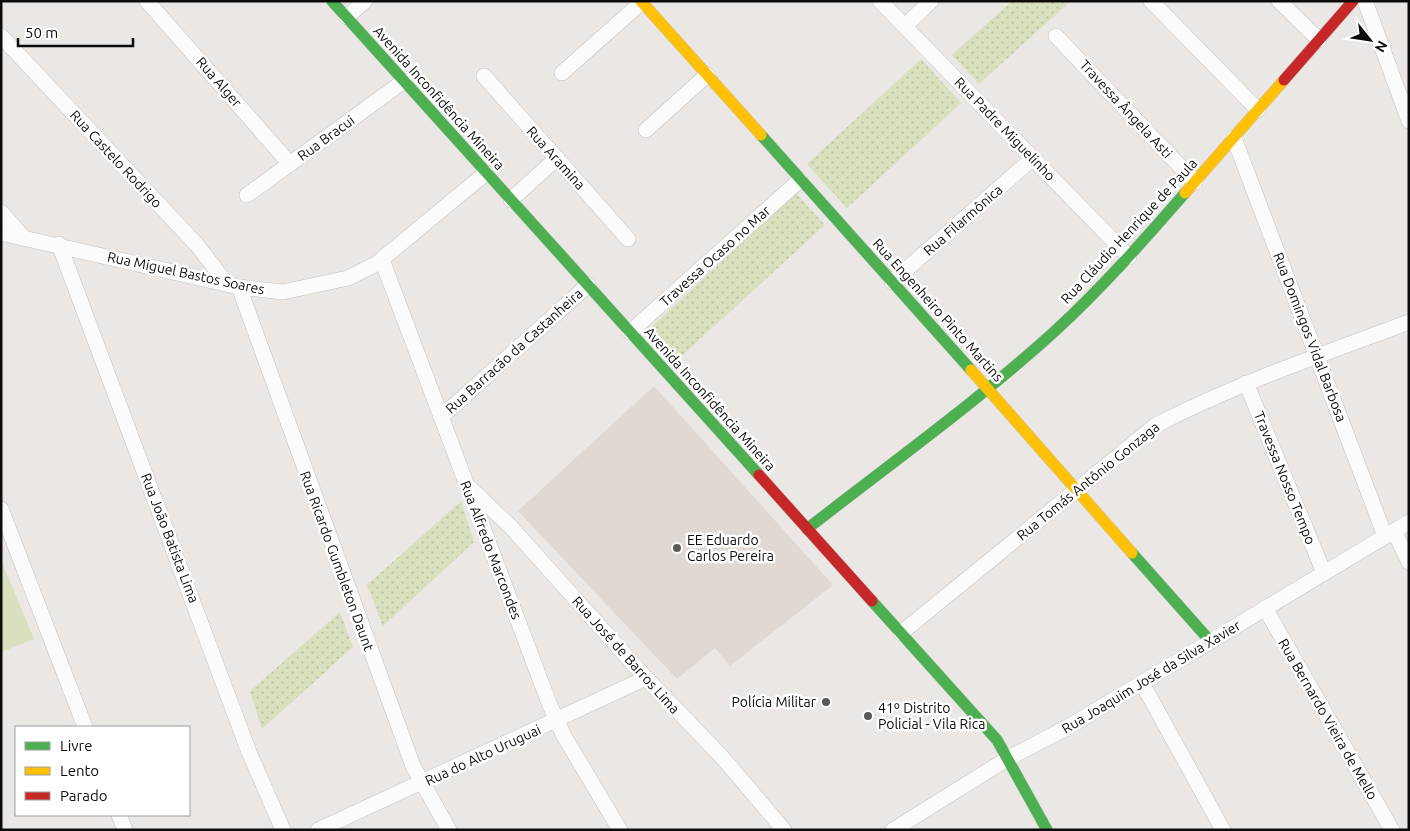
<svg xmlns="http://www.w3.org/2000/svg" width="1410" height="831" viewBox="0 0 1410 831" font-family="Ubuntu,sans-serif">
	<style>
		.built { fill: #dfd8d3 }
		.grass { fill: url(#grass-dots) }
		.park { fill: #d9e0be }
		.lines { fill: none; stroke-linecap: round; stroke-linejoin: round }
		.street-casing { stroke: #c4c3c1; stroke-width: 16 }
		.fast-casing { stroke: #c4c3c1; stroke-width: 12 }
		.slow-casing { stroke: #c4c3c1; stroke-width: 12 }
		.jam-casing { stroke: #c4c3c1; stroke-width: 12 }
		.street { stroke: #fcfbfb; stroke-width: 15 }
		.fast { stroke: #4caf50; stroke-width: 11 }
		.slow { stroke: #ffc107; stroke-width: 11 }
		.jam { stroke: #c62828; stroke-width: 11 }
		.poi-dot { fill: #5b5957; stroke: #fff; stroke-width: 2 }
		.labels { text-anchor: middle; stroke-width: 5; stroke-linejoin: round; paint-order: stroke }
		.street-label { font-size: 14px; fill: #0e0c0b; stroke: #fff }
		.poi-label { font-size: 14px; fill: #0e0c0b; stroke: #fff; text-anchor: start }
	</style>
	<defs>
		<pattern id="grass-dots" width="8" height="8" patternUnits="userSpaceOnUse" patternTransform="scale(1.25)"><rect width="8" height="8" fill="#d9e0be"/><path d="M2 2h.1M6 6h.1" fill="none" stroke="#b9bfa2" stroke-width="1.8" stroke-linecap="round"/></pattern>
	</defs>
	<rect width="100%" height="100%" fill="#eae7e5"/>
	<polygon class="built" points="654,386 833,585 730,666 715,648 677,679 518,511"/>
	<g class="grass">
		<polygon points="1012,1 1071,1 979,84 952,55"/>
		<polygon points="921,59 961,103 847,208 807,164"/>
		<polygon points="796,193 825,225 676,361 648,330"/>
		<polygon points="461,501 474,542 383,626 367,585"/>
		<polygon points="340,612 353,647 262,729 250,691"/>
	</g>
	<polygon class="park" points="1,560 34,639 1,652"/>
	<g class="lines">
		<defs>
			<g id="street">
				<polyline points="147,1 290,164"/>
				<polyline points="880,1 1129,257"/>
				<polyline points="1151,1 1258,110"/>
				<polyline points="1279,1 1319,40"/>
				<polyline points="1365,1 1409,121"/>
				<polyline points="347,17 365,1"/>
				<polyline points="905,26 931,1"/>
				<polyline points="1,36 197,245 227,284"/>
				<polyline points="1056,36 1195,182"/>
				<polyline points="562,73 642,2"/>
				<polyline points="484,76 628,239"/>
				<polyline points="646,130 707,75"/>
				<polyline points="1234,138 1385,536"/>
				<polyline points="247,195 404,81"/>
				<polyline points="511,200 557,158"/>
				<polyline points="1,212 23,237"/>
				<polyline points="1,233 239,287 283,292 348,278 376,264 486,173"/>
				<polyline points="59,244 249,752 283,830"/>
				<polyline points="382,260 549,703 564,736 620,830"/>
				<polyline points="892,282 1033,158"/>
				<polyline points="239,287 413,766 449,830"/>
				<polyline points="630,332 800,180"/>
				<polyline points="1246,383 1324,573"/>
				<polyline points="441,417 588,285"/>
				<polyline points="470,488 511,527 646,678 722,757 784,830"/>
				<polyline points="1,509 85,727"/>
				<polyline points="1394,531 1409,562"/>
				<polyline points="1265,608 1392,830"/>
				<path d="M901 633 1156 425C1238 383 1323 354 1409 322"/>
				<polyline points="1142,683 1223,830"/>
				<polyline points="119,815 125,830"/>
				<polyline points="318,830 646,678"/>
				<polyline points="893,830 1007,759 1068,727 1409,522"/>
			</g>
			<g id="fast">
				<polyline points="332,1 759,475"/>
				<polyline points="761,135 971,370"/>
				<path d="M807 529C890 464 977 402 1055 331 1102 288 1144 240 1185 193"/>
				<polyline points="1132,553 1211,642"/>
				<polyline points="872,601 997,740 1047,830"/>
			</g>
			<g id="slow">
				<polyline points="641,1 761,135"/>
				<polyline points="1185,193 1284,80"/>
				<polyline points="971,370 1132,553"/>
			</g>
			<g id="jam">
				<polyline points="1284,80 1353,1"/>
				<polyline points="759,475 872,601"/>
			</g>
		</defs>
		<use href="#street" class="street-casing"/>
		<use href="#fast" class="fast-casing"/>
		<use href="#slow" class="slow-casing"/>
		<use href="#jam" class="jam-casing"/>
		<use href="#street" class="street"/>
		<use href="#fast" class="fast"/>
		<use href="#slow" class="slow"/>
		<use href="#jam" class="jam"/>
	</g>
	<g class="poi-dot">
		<circle cx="677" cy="548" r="5"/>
		<circle cx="826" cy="702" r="5"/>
		<circle cx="868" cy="716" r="5"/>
	</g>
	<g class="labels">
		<g class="street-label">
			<text transform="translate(219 82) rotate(49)" y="5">Rua Alger</text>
			<text transform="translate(439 98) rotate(48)" y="5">Avenida Inconfidência Mineira</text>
			<text transform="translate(1126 109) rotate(47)" y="5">Travessa Ângela Asti</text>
			<text transform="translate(1005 129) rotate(46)" y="5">Rua Padre Miguelinho</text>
			<text transform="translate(326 138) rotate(-36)" y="5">Rua Bracui</text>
			<text transform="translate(556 158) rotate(48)" y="5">Rua Aramina</text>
			<text transform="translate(116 159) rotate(47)" y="5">Rua Castelo Rodrigo</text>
			<text transform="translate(963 220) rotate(-41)" y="5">Rua Filarmônica</text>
			<text transform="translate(1129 231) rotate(-47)" y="5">Rua Cláudio Henrique de Paula</text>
			<text transform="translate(715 256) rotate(-42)" y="5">Travessa Ocaso no Mar</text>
			<text transform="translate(186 273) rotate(12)" y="5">Rua Miguel Bastos Soares</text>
			<text transform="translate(938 310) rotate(48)" y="5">Rua Engenheiro Pinto Martins</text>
			<text transform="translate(1310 337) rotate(69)" y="5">Rua Domingos Vidal Barbosa</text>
			<text transform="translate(514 351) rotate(-42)" y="5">Rua Barracão da Castanheira</text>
			<text transform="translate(710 399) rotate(48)" y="5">Avenida Inconfidência Mineira</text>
			<text transform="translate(1285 478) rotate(68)" y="5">Travessa Nosso Tempo</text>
			<text transform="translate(1088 481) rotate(-39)" y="5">Rua Tomás Antônio Gonzaga</text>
			<text transform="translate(170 538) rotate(69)" y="5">Rua João Batista Lima</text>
			<text transform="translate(491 550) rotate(69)" y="5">Rua Alfredo Marcondes</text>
			<text transform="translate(337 561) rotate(70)" y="5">Rua Ricardo Gumbleton Daunt</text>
			<text transform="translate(626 655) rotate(48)" y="5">Rua José de Barros Lima</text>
			<text transform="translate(1151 677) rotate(-31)" y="5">Rua Joaquim José da Silva Xavier</text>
			<text transform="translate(1328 719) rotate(60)" y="5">Rua Bernardo Vieira de Mello</text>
			<text transform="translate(483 755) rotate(-25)" y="5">Rua do Alto Uruguai</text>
		</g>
		<g class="poi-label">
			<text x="687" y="545">EE Eduardo<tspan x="687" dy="16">Carlos Pereira</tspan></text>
			<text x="816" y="707" text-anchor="end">Polícia Militar</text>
			<text x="878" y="713">41º Distrito<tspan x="878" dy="16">Policial - Vila Rica</tspan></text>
		</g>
	</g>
	<rect width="1410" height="831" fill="none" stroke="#0e0c0b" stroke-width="5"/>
	<rect x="15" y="726" width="175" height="90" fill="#ffffff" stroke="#9f9e9d"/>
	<rect x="25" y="742" width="25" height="8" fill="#4caf50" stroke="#9f9e9d"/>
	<text x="60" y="751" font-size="15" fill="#0e0c0b">Livre</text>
	<rect x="25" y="767" width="25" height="8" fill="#ffc107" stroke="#9f9e9d"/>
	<text x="60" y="776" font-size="15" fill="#0e0c0b">Lento</text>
	<rect x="25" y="792" width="25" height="8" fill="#c62828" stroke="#9f9e9d"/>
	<text x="60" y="801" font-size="15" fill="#0e0c0b">Parado</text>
	<g transform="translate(1370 40) rotate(120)" stroke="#ffffff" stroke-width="4" paint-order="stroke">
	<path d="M0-4L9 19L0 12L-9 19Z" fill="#0e0c0b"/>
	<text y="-8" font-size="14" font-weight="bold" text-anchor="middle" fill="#0e0c0b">N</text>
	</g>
	<path d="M18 38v8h115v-8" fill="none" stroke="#0e0c0b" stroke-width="2.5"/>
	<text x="25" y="38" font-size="15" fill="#0e0c0b" stroke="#ffffff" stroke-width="4" paint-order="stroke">50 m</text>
</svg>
